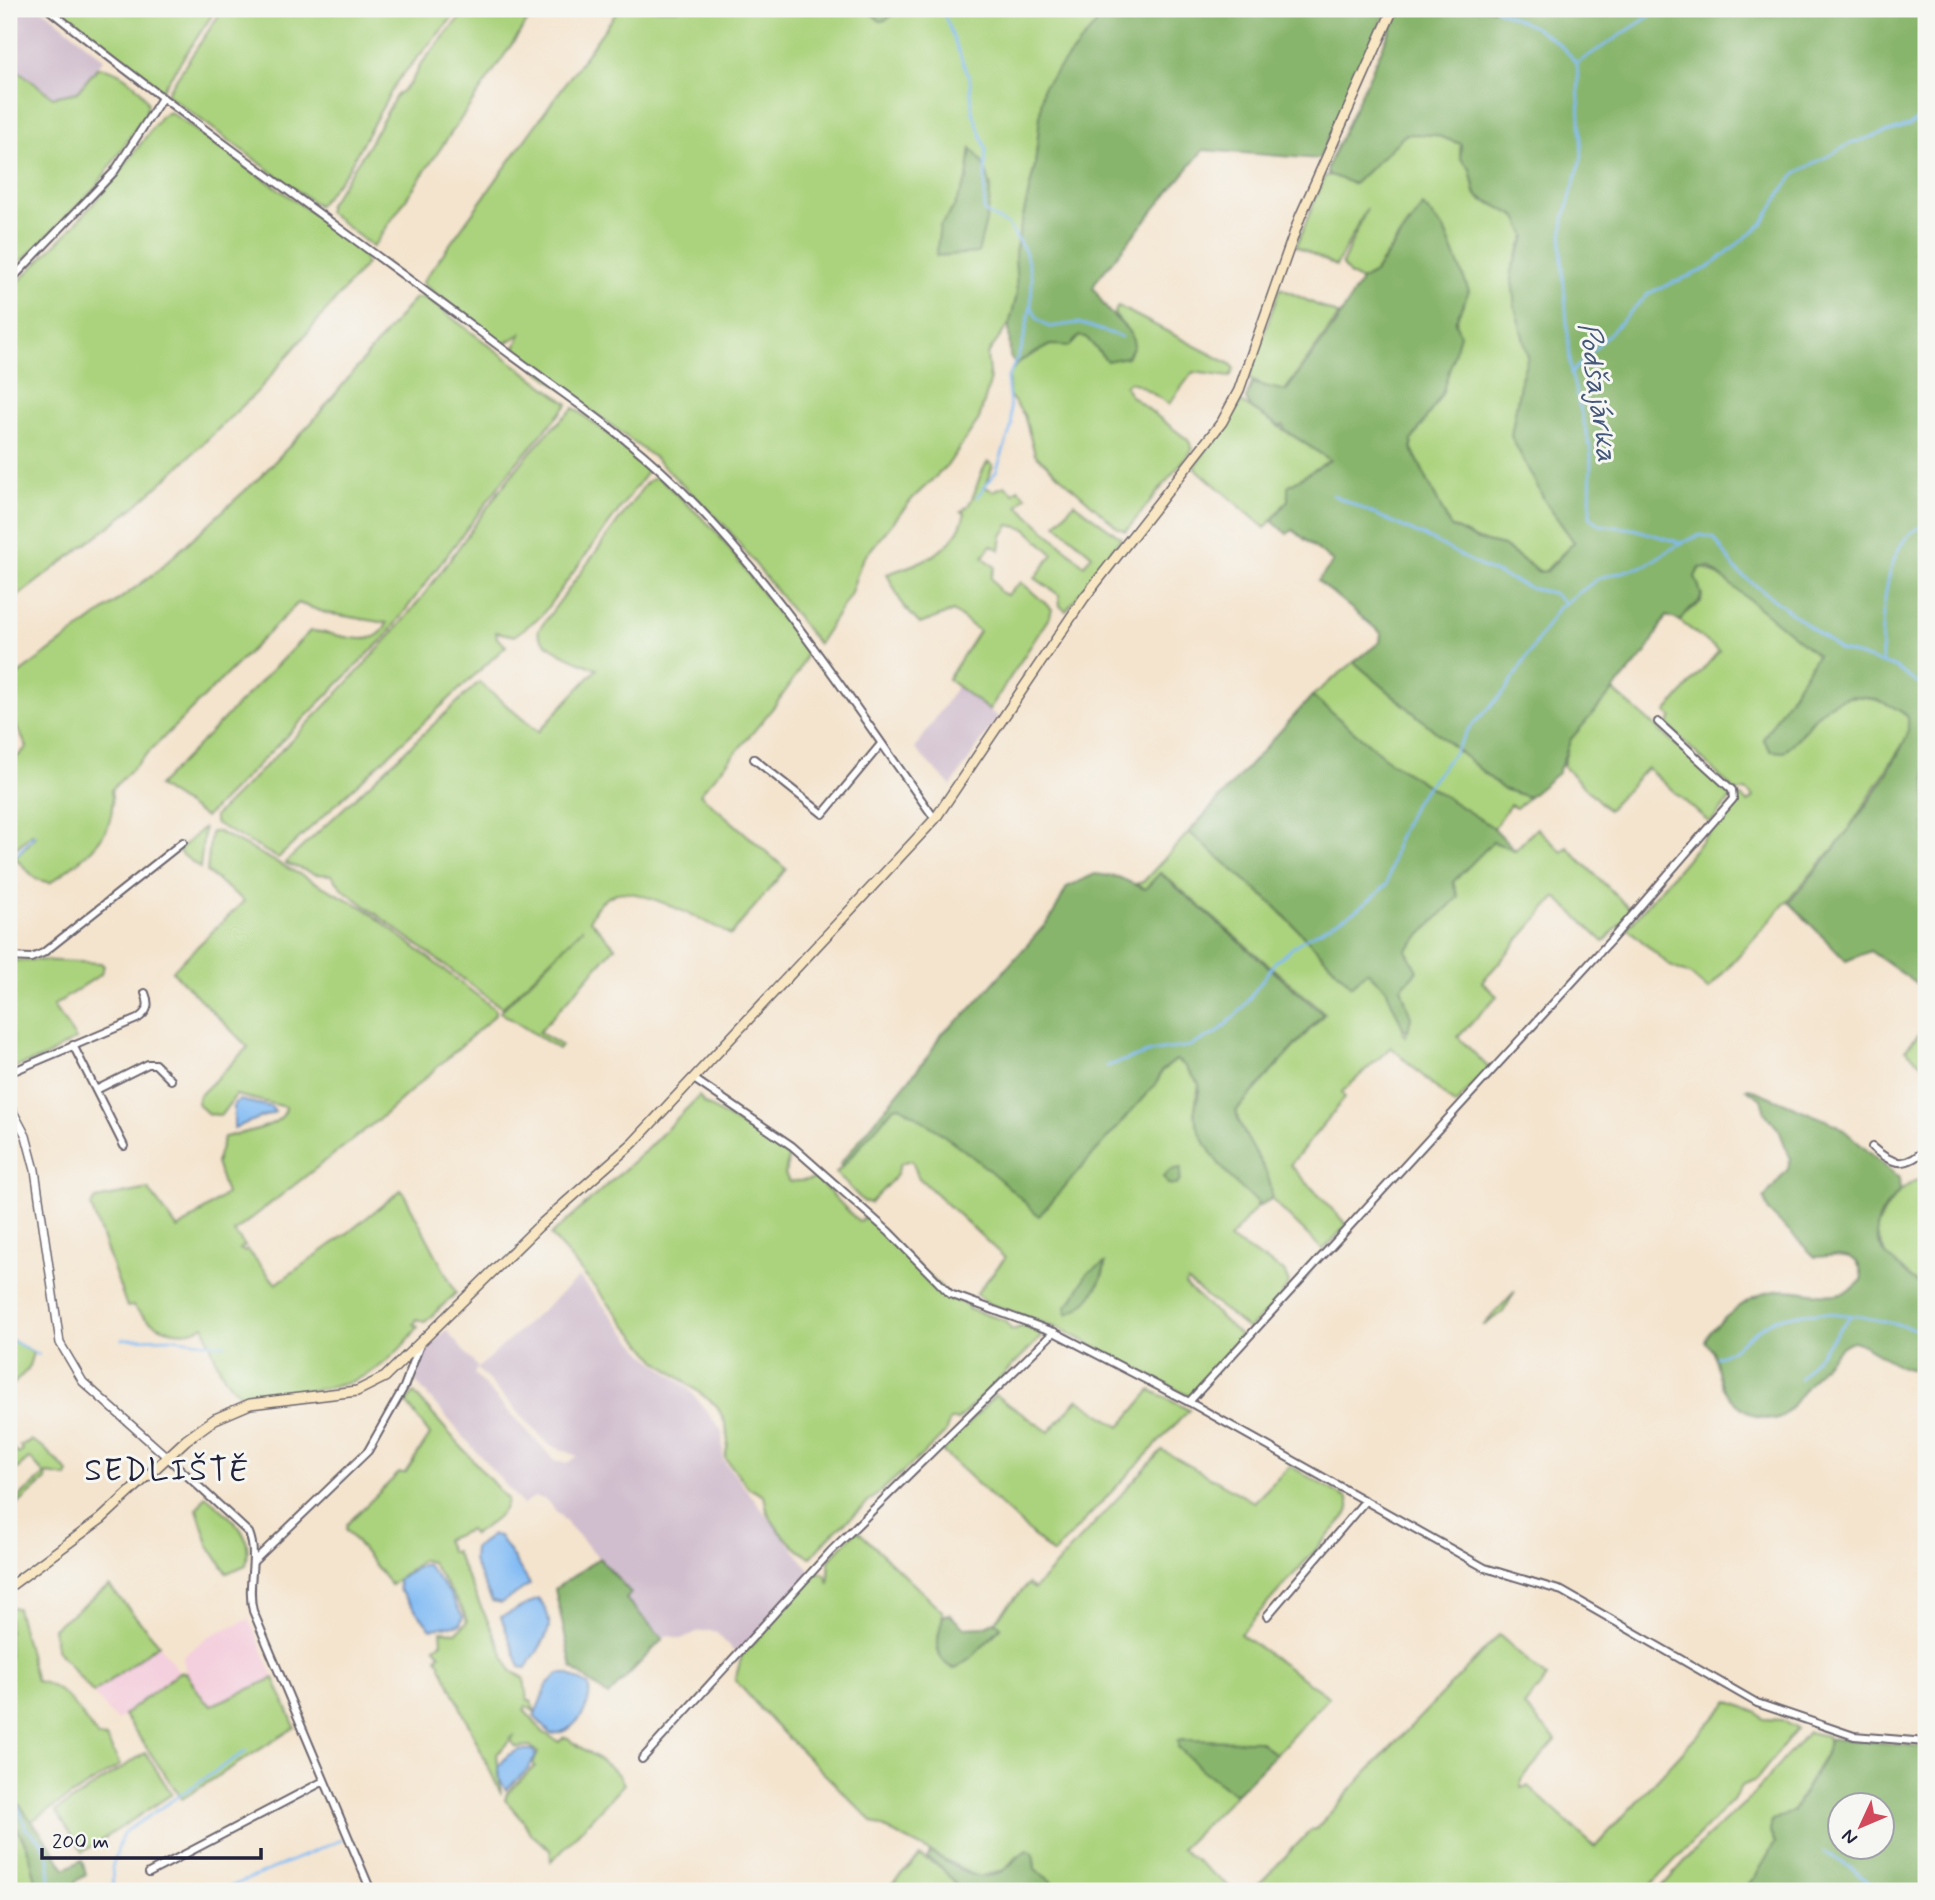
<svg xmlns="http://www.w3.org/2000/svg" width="1935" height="1900" viewBox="0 0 1935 1900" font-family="Mynerve,sans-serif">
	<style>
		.built { fill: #f4cfdd }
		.industrial { fill: #d0bdcd; fill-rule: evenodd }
		.green { fill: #abd37d; stroke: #667a5c; stroke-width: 2; fill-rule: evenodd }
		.forest { fill: #88b56c; stroke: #556c54; stroke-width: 2; fill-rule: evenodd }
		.water { fill: #83bcf4; stroke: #526f98; stroke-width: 2 }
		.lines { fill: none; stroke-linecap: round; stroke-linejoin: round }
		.stream { stroke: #83bcf4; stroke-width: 2.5 }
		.minor-casing { stroke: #6c666e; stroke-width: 10 }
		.tertiary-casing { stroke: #6c666e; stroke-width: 10 }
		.secondary-casing { stroke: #6c666e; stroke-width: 12 }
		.minor { stroke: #fff; stroke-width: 6 }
		.tertiary { stroke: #fff; stroke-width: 7 }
		.secondary { stroke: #f9e7c3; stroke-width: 9 }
		.labels { text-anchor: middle; stroke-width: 6; stroke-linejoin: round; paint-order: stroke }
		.water-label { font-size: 30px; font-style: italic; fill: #44587c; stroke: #f6f6f2 }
		.quarter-label { font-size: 32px; letter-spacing: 2px; fill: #22223b; stroke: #f6f6f2 }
	</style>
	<rect width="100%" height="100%" fill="#f6f6f2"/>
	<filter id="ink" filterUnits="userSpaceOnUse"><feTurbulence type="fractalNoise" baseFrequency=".0143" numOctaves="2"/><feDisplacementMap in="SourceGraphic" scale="14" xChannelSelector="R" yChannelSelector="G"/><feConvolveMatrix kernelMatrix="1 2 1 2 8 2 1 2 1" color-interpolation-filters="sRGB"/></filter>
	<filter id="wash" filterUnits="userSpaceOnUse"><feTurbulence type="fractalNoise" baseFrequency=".00686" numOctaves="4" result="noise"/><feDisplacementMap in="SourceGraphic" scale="28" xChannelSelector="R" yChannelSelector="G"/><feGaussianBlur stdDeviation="1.57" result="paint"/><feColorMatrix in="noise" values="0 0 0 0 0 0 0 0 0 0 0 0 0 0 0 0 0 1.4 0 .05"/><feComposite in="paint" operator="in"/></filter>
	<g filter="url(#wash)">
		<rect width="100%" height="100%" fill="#f4e4ce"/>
		<g class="built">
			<polygon points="249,1619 274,1678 212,1705 204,1700 186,1673 183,1656 209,1636"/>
			<polygon points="159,1644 179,1672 117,1721 93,1693"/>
		</g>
		<g class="industrial">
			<polygon points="9,9 43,9 104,59 77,92 53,97 17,70 9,69"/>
			<polygon points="957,686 998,717 951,786 915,749"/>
			<path d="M579 1277 645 1355 689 1389 722 1431 723 1460 812 1573 738 1656 715 1631H699L681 1639 667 1635 663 1639 626 1598 630 1592 545 1499 534 1497 523 1505 416 1382 415 1368 421 1354 446 1330 478 1368ZM477 1368 548 1444 577 1456 566 1464 554 1460 474 1374Z"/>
		</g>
		<g class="green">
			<polygon points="56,9 216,9 161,91"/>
			<polygon points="223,9 460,9 397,81 347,171 318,206 166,94"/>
			<polygon points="467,9 536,9 373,247 328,212 328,206 367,148 396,96 410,84 421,64"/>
			<path d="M619 9H867L880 21 886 20 899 9H1109L1043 88 1035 165 1015 252 1017 294 1012 320 987 355 990 382 979 419 947 466 913 498 862 560 850 595 818 644 726 527 656 459 513 352 521 334 504 344 422 283ZM971 149 991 186 978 253 940 255V227L954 207 967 179Z"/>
			<path d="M97 68C115 66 142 86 148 104L145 115 96 187 9 274V69L17 70 53 97 77 92Z"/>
			<polygon points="170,112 321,219 362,252 366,264 257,392 169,476 132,509 9,603 9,291 71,229 116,177 162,115"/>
			<polygon points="1409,133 1435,135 1461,144 1460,155 1470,169 1475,193 1481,200 1506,209 1517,217 1526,233 1511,271 1515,307 1528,356 1521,379 1511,436 1546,503 1574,542 1543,573 1503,546 1478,540 1450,526 1412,449 1412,440 1442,394 1465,281 1444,229 1408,223 1374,273 1364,282 1350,275 1342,264 1367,208 1336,266 1296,246 1325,176 1334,175 1354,184 1401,137"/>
			<polygon points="1280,288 1339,315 1283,393 1248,379"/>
			<path d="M424 297 568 404 514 466 386 636 209 814 205 817 158 786 310 631C332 630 376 654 387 623L326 613 298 603 111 790C120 837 82 858 50 883L36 879 15 858 36 836 32 834 9 854V765L27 747 9 712V681L155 573 261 476 312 422 414 299Z"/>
			<polygon points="1118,306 1232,365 1234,369 1230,377 1193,372 1169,404 1137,384 1129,382 1125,386 1130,395 1188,440 1193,449 1126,531 1118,528 1035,454 1024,415 1009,395 1008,376 1020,360 1050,345 1072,344 1079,336 1086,337 1107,361 1131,335 1114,314"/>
			<polygon points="1241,402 1330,460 1288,486 1288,500 1265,528 1194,467"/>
			<path d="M574 408 640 458 647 472 541 616 514 636 496 632 497 638 506 646 278 858 215 823V816C283 748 354 682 414 607 467 542 510 463 574 408Z"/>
			<path d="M988 462 993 465 985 487 993 491 1005 486 1013 493 1018 489 1026 496 1018 506 1084 565 1092 555 1056 524 1074 503 1121 538 1066 611 1060 606 1059 595 1035 578 1053 554 1026 529 1009 525 1002 536 1000 550 991 545 983 557 995 567 991 578 1000 592 1007 595 1021 582 1052 609 1050 616 989 710 948 679 979 631 953 611 920 624 903 606 887 574C921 562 955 553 965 513L961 511C977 504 975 477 988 462Z"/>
			<path d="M657 476 714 529 806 650C808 676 720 769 700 794L786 869 731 935C711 924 634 884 614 894 600 901 595 907 590 920L615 947 539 1032 561 1045 558 1049 500 1012 583 928 502 1008 344 890 331 875 315 874 285 863 479 682 538 732 597 669C584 664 538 646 538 631L647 482Z"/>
			<path d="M1701 567C1713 567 1808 642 1817 655L1763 739 1771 751C1779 747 1789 744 1797 739 1806 732 1813 718 1822 710 1848 687 1884 696 1908 717V736L1843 838 1708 990 1691 975 1670 966 1627 928 1740 796 1748 803 1753 797 1746 790 1736 792 1667 725 1672 717 1666 712 1719 651 1681 622V617L1701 602 1702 595 1694 577Z"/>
			<polygon points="1354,662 1503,789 1529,797 1516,808 1510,805 1494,828 1389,761 1312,696"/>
			<polygon points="1613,690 1727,789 1731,798 1710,823 1647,768 1608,810 1563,766 1570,739"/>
			<polygon points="203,828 204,829 200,868 178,851"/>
			<path d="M1537 828 1562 852 1567 847 1632 911 1604 942 1556 897 1482 982 1497 996 1458 1037 1489 1068 1455 1105 1391 1047 1342 1092 1345 1098 1290 1165 1347 1225 1323 1250 1271 1199C1275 1173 1242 1141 1236 1111L1325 1013 1161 873 1145 890 1135 884 1143 882 1189 832 1274 905 1352 986 1367 971 1386 989 1404 1026 1402 1033 1405 1036 1411 1017 1401 988 1417 971 1406 950 1457 897 1453 882 1493 841 1515 850Z"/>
			<path d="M211 832H219L364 908 496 1010 494 1016 383 1116 234 1232 245 1246 240 1249 245 1252 247 1249 276 1284 349 1232 401 1190 404 1194 456 1293 425 1322 417 1319 414 1324 418 1327C366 1398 321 1387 244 1397 219 1381 214 1353 204 1326 179 1340 149 1326 133 1306L127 1307 91 1206 96 1199 148 1189 178 1229 226 1194 216 1163 224 1137C242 1133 285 1127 286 1107L236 1095 221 1115 208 1114 197 1103 199 1096 248 1047 172 971 244 901 207 872Z"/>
			<polygon points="35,960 101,963 104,966 101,974 53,1006 76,1039 43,1058 9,1069 9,961"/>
			<polygon points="1926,1026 1926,1067 1905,1050"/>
			<path d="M1176 1060 1184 1065 1199 1084 1194 1114 1205 1140 1228 1173 1258 1202 1257 1207 1229 1239 1284 1271 1289 1283 1276 1303 1248 1329 1187 1281 1185 1285 1241 1336 1189 1396 1063 1330 987 1303 976 1294 1005 1258 918 1177 912 1160 901 1163 896 1176 870 1203 863 1201 836 1173 894 1107 900 1106C952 1138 996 1173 1039 1215L1157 1082 1162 1071ZM1105 1264C1102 1290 1089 1297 1066 1306 1085 1288 1077 1276 1105 1264Z"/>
			<path d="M699 1096 704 1103 789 1155 785 1174 789 1182 817 1179 859 1222 865 1217 955 1300 969 1306 968 1309 1004 1320 1012 1330 1023 1326 1039 1333 1041 1337 958 1420H950L945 1433 931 1447 830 1536 811 1557C797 1553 774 1527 768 1513 766 1508 766 1502 764 1496L749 1488 725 1458 728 1443 726 1425 717 1406 656 1360 551 1235 645 1151Z"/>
			<path d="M1922 1177 1926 1181V1289C1901 1276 1883 1257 1876 1231 1885 1206 1897 1189 1922 1177Z"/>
			<polygon points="1515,1291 1503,1312 1483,1326"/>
			<polygon points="9,1338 33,1353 28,1369 9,1389"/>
			<polygon points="1151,1390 1189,1410 1053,1554 942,1451 995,1395 1049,1432 1078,1399 1120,1427"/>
			<path d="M414 1393 507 1499C506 1516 486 1526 473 1535L469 1530 445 1540 451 1552 455 1551 511 1671 524 1678 527 1701H531L535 1712 526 1706 524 1710 543 1732 559 1742 564 1737 568 1738C586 1754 613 1762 624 1784L551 1862 550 1850 530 1833 523 1820 505 1800 507 1793 535 1766 533 1763 538 1753 530 1746 516 1747 510 1739 515 1735 497 1754 501 1794 437 1657 440 1654 435 1647 442 1642 441 1631 457 1632 467 1622 463 1610 431 1562 422 1560 391 1585 346 1529 347 1524 399 1473H405L430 1435 406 1402Z"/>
			<polygon points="31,1440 43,1447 68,1472 67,1477 47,1474 46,1480 9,1512 9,1506 45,1475 30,1458 9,1476 9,1454 14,1449 18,1454 23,1451 20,1446"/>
			<path d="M1162 1450 1254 1502 1290 1466 1348 1499C1350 1506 1350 1510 1345 1517L1240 1634 1329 1697 1275 1755 1260 1741H1178L1233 1793 1238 1792 1181 1849 1235 1891H1055L1052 1882 1035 1869 1034 1858 1018 1855 1004 1870 978 1877 873 1822 773 1723 735 1680 742 1655 818 1572 825 1574 829 1584V1560L857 1530 942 1611C947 1632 921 1646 954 1669L974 1655 1001 1628 995 1621 1028 1584 1034 1589Z"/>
			<path d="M206 1496C228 1516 255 1531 246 1565L227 1573 208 1544 197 1509Z"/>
			<polygon points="109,1586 159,1644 93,1693 56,1649 53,1628"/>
			<path d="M12 1607 17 1608 36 1681C65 1685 81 1714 98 1737L106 1738 120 1765 30 1822 9 1790V1610Z"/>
			<polygon points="1499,1635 1547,1678 1524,1706 1556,1740 1521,1780 1521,1788 1528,1786 1595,1847 1729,1701 1756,1712 1764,1719 1782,1720 1797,1729 1756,1780 1741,1786 1733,1800 1645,1891 1252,1891 1311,1830 1316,1829 1365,1774"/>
			<polygon points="179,1672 186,1673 204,1700 212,1705 274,1678 295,1727 182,1799 124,1715"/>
			<polygon points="1808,1732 1827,1736 1829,1747 1793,1811 1772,1822 1770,1832 1775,1843 1756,1876 1741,1891 1658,1891 1705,1839 1748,1800"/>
			<polygon points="145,1753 172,1794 83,1852 56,1811"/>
			<path d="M9 1818C25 1841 38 1863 35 1891H9Z"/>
			<polygon points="920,1856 942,1868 961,1891 885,1891"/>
		</g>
		<g class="forest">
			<polygon points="867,9 899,9 886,20 880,21"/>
			<path d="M1109 9H1387L1319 159 1203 150 1096 281 1093 288C1098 294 1101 302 1106 308 1116 322 1132 327 1134 346L1127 357 1107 361 1086 337 1079 336 1070 346 1050 345 1015 364 1010 357 1009 325 1017 294 1015 252 1035 165 1043 87Z"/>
			<path d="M1400 9H1926V990L1870 951 1846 961 1789 902C1829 858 1881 792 1906 738 1909 732 1908 724 1908 717 1897 707 1887 704 1873 699 1830 685 1811 726 1784 752L1771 751 1763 739 1817 655 1709 567 1699 568 1695 577C1711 611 1691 598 1681 621L1666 616 1647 651 1571 739 1558 773 1529 797 1503 789 1354 662 1380 642 1381 633 1318 581 1333 562 1293 530 1287 534 1272 521 1288 500V486L1330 460 1285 430 1283 425 1281 427 1251 408 1246 399 1252 383 1286 391 1336 323 1361 281 1374 273 1423 206 1444 229 1469 291 1455 322 1460 335 1442 394 1412 440V449L1450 526 1478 540 1503 546 1539 572 1547 571 1574 542 1546 503 1511 436 1521 379 1528 356 1515 307 1511 271 1526 237 1517 217 1476 195 1470 169 1460 158 1461 144 1435 135 1406 134 1354 184 1328 174 1327 168Z"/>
			<path d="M971 148C1003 182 987 212 978 253L936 256 940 226 954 207 967 179Z"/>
			<polygon points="1312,696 1389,761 1494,828 1515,850 1493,842 1453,882 1458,897 1406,950 1417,971 1401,988 1411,1017 1408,1031 1403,1028 1386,989 1367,971 1352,986 1274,905 1189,832"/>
			<path d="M1160 873 1323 1014 1236 1111C1242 1141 1276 1173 1271 1199L1257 1207 1258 1202C1232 1184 1202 1148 1195 1117 1193 1107 1201 1095 1199 1084L1184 1065 1176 1060 1162 1071 1157 1082 1039 1216C996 1173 952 1138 900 1106L894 1107 842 1167 840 1164 929 1055 941 1034 966 1014 1051 918 1067 887 1095 874 1118 877 1145 889Z"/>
			<path d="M1749 1088 1838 1125 1899 1178 1900 1191C1874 1215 1866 1241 1896 1264 1907 1273 1914 1282 1926 1289V1370C1899 1374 1878 1350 1854 1341 1833 1344 1801 1397 1786 1413 1768 1430 1737 1408 1725 1391 1714 1375 1722 1360 1705 1341 1710 1329 1721 1321 1731 1313 1743 1303 1758 1293 1775 1291 1806 1286 1838 1308 1862 1280 1861 1248 1836 1256 1815 1257L1769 1212 1764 1198 1788 1169 1790 1158 1779 1130 1765 1113 1761 1099 1746 1089Z"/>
			<polygon points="1181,1168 1180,1181 1176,1185 1168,1184 1163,1177 1170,1170"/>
			<path d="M1105 1263C1102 1284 1088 1307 1067 1314L1066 1306 1074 1298 1087 1273Z"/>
			<polygon points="599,1558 631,1593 626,1599 663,1639 608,1696 572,1668 555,1589"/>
			<path d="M949 1614 964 1628 984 1627 995 1621 1001 1627 974 1655 954 1669C931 1659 938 1634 943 1616Z"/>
			<path d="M1842 1739 1926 1747V1891H1741L1756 1876 1775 1843 1770 1832 1772 1822 1793 1811 1826 1755 1829 1740ZM1840 1806H1882V1848H1840Z"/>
			<polygon points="1178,1740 1260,1741 1275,1755 1238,1792 1233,1793 1202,1770 1178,1747"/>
			<path d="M9 1790C27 1817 49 1840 65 1869L82 1860 86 1875 76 1881 75 1891H35L36 1880 26 1843 9 1818Z"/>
			<path d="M1028 1850 1033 1853 1035 1869 1052 1882 1055 1891H961L942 1868 927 1858 931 1852C954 1866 980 1889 1007 1868 1015 1861 1018 1854 1028 1850Z"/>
		</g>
		<g class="water">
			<polygon points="239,1100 271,1107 275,1112 234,1128 234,1104"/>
			<polygon points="492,1535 499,1536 530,1584 502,1603 492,1601 473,1561 474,1548"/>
			<polygon points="421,1565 427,1565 450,1594 463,1617 460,1624 431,1629 399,1590 398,1580"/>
			<path d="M538 1599C562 1626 542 1642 526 1668L520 1667 501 1617Z"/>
			<path d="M559 1674H568L589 1686C592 1710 573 1733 551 1734L534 1716 548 1683Z"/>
			<polygon points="519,1750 532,1750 536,1755 528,1769 506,1790 500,1780 499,1766 508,1755"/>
		</g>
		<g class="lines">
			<g class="stream">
				<polyline points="942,9 970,80 972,110 986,149 984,212 1008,225 1025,251 1032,279 1031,305 1022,347 1007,380 1012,425 996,472 977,497"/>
				<path d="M1496 9C1526 23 1557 35 1576 63"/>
				<polyline points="1661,9 1577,63 1582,156 1564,219 1561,247 1571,373 1591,450 1590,517 1601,525 1634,529 1681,543 1701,535 1714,538 1738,572 1840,650 1894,667 1926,689"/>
				<polyline points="1031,305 1037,318 1049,327 1078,323 1122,337"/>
				<polyline points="1572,372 1649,293 1708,268 1762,224 1786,185 1798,172 1852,143 1910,125 1926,112"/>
				<polyline points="1333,495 1434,541 1478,565 1530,588 1553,593 1564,603"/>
				<path d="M1882 663C1880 630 1884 560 1908 536 1912 531 1920 528 1926 524"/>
				<polyline points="9,863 34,835"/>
				<polyline points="1107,1066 1154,1051 1190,1046 1217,1033 1242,1009 1275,962 1301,941 1352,913 1378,893 1387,884 1397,840 1416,800 1454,753 1468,730 1506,690 1558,608 1599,578 1644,566 1681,543"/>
				<polyline points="9,1339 39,1355"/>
				<polyline points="122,1339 171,1338 225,1345"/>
				<path d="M1717 1357C1739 1349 1755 1327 1776 1319 1821 1304 1883 1320 1926 1332"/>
				<polyline points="1800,1378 1851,1315"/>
				<polyline points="9,1796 19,1808 26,1829 42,1842 49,1858 50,1891"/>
				<polyline points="1823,1851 1850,1867 1880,1891"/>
				<polyline points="104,1891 113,1888 112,1867 123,1833 246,1751"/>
				<polyline points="220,1891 341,1840"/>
			</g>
		</g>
	</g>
	<g filter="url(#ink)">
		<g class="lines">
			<defs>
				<g id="minor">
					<path d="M48 9C191 123 341 228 487 337 543 380 604 419 656 466 763 563 851 702 935 819"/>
					<polyline points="9,282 114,172 162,98"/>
					<polyline points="754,759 823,814 881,744"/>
					<polyline points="9,957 31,958 43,953 183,842"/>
					<polyline points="73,1045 124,1146"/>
					<path d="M9 1073 137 1019C148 1012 150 1005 145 993"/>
					<polyline points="694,1079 792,1146 889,1232 950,1294 1054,1332 1189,1402 1485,1568 1562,1591 1757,1703 1854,1736 1926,1742"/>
					<polyline points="96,1090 148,1064 155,1064 171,1080"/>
					<path d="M1872 1147C1892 1165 1907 1169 1926 1148"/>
					<polyline points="1189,1402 1611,940 1733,799 1732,790 1658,722"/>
					<path d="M167 1457 249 1533C259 1557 246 1584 253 1611L371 1891"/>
					<polyline points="253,1562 368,1451 404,1387 420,1345"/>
					<polyline points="1267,1616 1365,1501"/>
					<polyline points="642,1759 831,1551 1054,1332"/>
					<polyline points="149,1873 324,1781"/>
				</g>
				<polyline id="tertiary" points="9,1104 26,1136 35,1170 60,1343 83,1382 167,1457"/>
				<polyline id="secondary" points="9,1587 101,1519 186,1440 215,1419 250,1404 357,1391 385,1377 538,1227 633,1143 935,819 1084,598 1222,422 1239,390 1300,217 1393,9"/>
			</defs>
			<use href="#minor" class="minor-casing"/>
			<use href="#tertiary" class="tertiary-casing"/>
			<use href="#secondary" class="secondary-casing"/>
			<use href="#minor" class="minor"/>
			<use href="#tertiary" class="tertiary"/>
			<use href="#secondary" class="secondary"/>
		</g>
	</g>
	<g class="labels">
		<g class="water-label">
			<text transform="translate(1599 392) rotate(82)" y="10">Podšajárka</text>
		</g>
		<g class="quarter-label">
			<text x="167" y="1480">SEDLIŠTĚ</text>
		</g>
	</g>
	<rect width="1935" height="1900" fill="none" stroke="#f6f6f2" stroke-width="35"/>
	<g transform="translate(1861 1826) rotate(226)"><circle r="33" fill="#f6f6f2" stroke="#a1a1a9" stroke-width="2"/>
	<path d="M0-5L12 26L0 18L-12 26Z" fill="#d1495b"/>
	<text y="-10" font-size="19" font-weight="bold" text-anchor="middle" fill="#22223b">N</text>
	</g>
	<path d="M42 1848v10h219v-10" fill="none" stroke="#22223b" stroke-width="3.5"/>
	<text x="52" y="1848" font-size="21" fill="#22223b" stroke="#f6f6f2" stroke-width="5" paint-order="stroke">200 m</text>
</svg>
